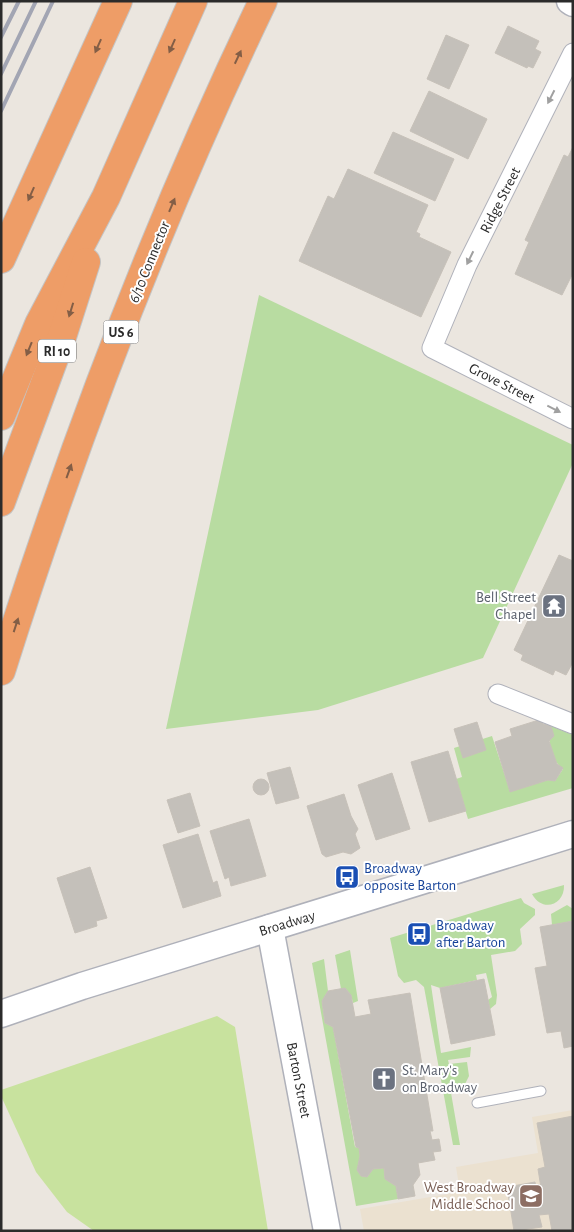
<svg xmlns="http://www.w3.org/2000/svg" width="574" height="1232" viewBox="0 0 574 1232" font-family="'Alegreya Sans',sans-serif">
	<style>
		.education { fill: #ebe1d0 }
		.green { fill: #b8dca1 }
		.pitch { fill: #c8e29e }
		.building { fill: #c4c0ba; stroke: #c7c1b9 }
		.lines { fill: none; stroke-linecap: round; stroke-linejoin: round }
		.service-casing { stroke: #afb1ba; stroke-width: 11 }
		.minor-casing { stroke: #afb1ba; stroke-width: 21 }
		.secondary-casing { stroke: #afb1ba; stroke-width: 29 }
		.motorway-casing { stroke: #c4c4c4; stroke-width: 30 }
		.service { stroke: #fff; stroke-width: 9 }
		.minor { stroke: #fff; stroke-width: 19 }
		.secondary { stroke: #fff; stroke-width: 26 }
		.motorway { stroke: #ee9d67; stroke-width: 28 }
		.rail { stroke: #a2a5b3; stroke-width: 4 }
		.oneway { fill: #835e46 }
		.oneway2 { fill: #a0a0a0 }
		.labels { text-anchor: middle; stroke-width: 4; stroke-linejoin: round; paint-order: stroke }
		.shield { fill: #fff; stroke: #6b6b6b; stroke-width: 1 }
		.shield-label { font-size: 14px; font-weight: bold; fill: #2b2b2b }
		.street-label { font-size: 15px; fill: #2b2b2b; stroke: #fff }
		.worship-label { font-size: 15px; fill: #5b616d; stroke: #fff; text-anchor: end }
		.transit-label { font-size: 15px; fill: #164399; stroke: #fff; text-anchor: start }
		.education-label { font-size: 15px; fill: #785e54; stroke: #fff; text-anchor: end }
	</style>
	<rect width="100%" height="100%" fill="#ebe6df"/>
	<polygon class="education" points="573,1110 573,1231 364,1231 360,1209 460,1192 456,1167 538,1153 532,1117"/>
	<g class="green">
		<polygon points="259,295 573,445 573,463 483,658 318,710 166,729"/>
		<path d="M551 726 573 735V788L468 819 456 779 462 777 454 748 492 736 510 791 548 780 555 781 563 769C550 759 548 742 551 726Z"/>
		<path d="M564 885C565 905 542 913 532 894Z"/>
		<polygon points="521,898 524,903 535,909 535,915 520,929 522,944 515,951 491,955 497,995 496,1004 490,1009 488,1000 492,997 486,973 476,975 477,980 440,988 431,985 441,1053 471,1047 470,1057 448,1060 449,1064 467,1062 469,1076 465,1084 450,1087 460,1145 453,1145 424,987 416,980 404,983 398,976 390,938"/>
		<polygon points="567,905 573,909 573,921 552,925 551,914"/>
		<polygon points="350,950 358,1001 353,1003 351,995 345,988 341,989 335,955"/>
		<polygon points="324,959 328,991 322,1001 325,1023 333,1027 355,1147 359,1148 360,1156 357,1170 361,1176 367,1177 373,1169 384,1168 385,1179 396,1186 398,1199 356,1206 312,963"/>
	</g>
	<polygon class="pitch" points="217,1016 235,1027 268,1231 94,1231 67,1212 36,1172 1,1096 1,1090"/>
	<g class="building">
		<polygon points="508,26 539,41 535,49 541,52 533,68 528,66 527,68 495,53"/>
		<polygon points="446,35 469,45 449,89 427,79"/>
		<polygon points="429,91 487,119 468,159 410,131"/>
		<polygon points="393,132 454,159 435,201 374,173"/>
		<polygon points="573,147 573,273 562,295 515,274 529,242 525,240 564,155 568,157"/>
		<polygon points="348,169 428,205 416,232 420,234 419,237 451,252 421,317 299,261 328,196 334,199"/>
		<polygon points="559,555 573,561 573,662 566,675 555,670 553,675 521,660 523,655 514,650"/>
		<polygon points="542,719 543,724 551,726 554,736 549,741 557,764 563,768 555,781 548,780 510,792 495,742 512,736 510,729"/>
		<polygon points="477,722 486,750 463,758 454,729"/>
		<polygon points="448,751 466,811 429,822 411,762"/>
		<polygon points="290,767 299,798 276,804 267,773"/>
		<polygon points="392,773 410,829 376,840 358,785"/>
		<circle cx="261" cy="787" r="8"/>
		<polygon points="190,793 200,826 178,833 167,800"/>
		<polygon points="344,794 351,816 358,829 355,834 360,848 351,854 343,852 326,857 322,854 307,806"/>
		<polygon points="249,819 266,876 231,886 229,877 225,879 210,831"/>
		<polygon points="198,834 213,883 217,881 221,896 183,908 163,845"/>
		<polygon points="90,867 107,918 96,921 97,926 75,933 57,878"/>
		<polygon points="573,921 573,1046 564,1048 561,1031 547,1033 535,968 547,966 540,927"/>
		<polygon points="484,979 495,1035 451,1044 440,988"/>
		<polygon points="345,988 351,995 355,1017 371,1014 368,1000 410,993 433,1131 430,1131 432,1140 439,1139 441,1151 433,1152 435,1160 418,1163 420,1175 413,1185 415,1196 398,1199 396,1186 385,1179 384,1168 373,1169 367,1177 361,1176 357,1170 360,1156 359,1148 356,1147 333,1027 325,1023 322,1001 328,991"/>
		<polygon points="573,1116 573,1231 552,1231 549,1214 539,1215 542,1227 514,1231 507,1187 535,1182 537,1194 542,1194 538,1169 545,1167 537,1123"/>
	</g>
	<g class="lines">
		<defs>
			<polyline id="service" points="477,1103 541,1091"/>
			<g id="minor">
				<polyline points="573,53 467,265 432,348 573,419"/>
				<polyline points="498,694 573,724"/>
			</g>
			<g id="secondary">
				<polyline points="570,1 573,3"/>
				<polyline points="270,928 327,1231"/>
				<polyline points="1,1014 82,986 573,834"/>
			</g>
			<g id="motorway">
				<polyline points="1,259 118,1"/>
				<polyline points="1,416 39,324 106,197 193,1"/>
				<polyline points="1,502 62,337 86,262"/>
				<path d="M1 671C73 443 159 217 263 1"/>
			</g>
		</defs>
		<use href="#service" class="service-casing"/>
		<use href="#minor" class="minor-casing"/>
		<use href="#secondary" class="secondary-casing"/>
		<use href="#motorway" class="motorway-casing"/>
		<use href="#service" class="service"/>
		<use href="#minor" class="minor"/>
		<use href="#secondary" class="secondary"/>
		<use href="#motorway" class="motorway"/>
		<g class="rail">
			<polyline points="1,37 19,1"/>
			<polyline points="1,74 36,1"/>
			<polyline points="1,111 53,1"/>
		</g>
	</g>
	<defs><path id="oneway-solid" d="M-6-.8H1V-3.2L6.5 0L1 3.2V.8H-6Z" transform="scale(1.25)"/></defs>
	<g class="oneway">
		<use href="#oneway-solid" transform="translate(98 46) rotate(114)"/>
		<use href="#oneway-solid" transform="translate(172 46) rotate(114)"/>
		<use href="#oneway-solid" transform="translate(238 57) rotate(-65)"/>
		<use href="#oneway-solid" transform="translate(31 194) rotate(114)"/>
		<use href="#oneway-solid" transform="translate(172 205) rotate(-67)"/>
		<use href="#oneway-solid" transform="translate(71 310) rotate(107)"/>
		<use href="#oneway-solid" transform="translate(29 349) rotate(112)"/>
		<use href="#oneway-solid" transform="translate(69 471) rotate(-70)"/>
		<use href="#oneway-solid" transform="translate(16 625) rotate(-72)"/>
	</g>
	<g class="oneway2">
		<use href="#oneway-solid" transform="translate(551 97) rotate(117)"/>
		<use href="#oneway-solid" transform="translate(470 258) rotate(116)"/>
		<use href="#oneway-solid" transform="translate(554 409) rotate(27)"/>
	</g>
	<defs>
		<symbol id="temple-square" viewBox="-11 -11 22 22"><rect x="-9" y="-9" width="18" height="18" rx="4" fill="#6b7280" stroke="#fff"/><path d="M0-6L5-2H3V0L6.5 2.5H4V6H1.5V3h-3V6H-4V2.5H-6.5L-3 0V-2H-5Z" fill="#fff"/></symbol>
		<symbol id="bus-square" viewBox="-11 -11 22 22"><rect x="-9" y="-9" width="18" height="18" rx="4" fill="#1a4fb4" stroke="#fff"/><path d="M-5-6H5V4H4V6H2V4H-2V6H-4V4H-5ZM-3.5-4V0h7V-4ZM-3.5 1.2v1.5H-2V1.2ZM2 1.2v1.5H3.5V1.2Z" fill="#fff"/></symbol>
		<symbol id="church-square" viewBox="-11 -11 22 22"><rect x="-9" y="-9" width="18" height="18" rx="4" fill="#6b7280" stroke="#fff"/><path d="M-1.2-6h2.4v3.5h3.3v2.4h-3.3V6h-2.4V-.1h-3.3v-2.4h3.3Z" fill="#fff"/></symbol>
		<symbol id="school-square" viewBox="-11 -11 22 22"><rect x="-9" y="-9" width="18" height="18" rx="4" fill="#8d6e63" stroke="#fff"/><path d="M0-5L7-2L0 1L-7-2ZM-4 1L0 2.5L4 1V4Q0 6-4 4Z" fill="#fff"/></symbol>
	</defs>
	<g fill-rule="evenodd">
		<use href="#temple-square" x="540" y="592" width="28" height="28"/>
		<use href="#bus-square" x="333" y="863" width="28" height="28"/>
		<use href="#bus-square" x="405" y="920" width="28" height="28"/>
		<use href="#church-square" x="370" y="1065" width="28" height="28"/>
		<use href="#school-square" x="517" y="1182" width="28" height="28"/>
	</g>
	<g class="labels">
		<g class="shield">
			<rect x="103.5" y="320.5" width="35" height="23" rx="4"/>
			<rect x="38" y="339.5" width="38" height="23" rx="4"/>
		</g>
		<g class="shield-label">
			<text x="121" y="337">US 6</text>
			<text x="57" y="356">RI 10</text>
		</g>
		<g class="street-label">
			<text transform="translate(500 200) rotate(-63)" y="5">Ridge Street</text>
			<text transform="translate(149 262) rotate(-68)" y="5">6/10 Connector</text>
			<text transform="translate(502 383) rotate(27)" y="5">Grove Street</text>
			<text transform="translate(287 923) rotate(-17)" y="5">Broadway</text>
			<text transform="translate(299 1080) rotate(79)" y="5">Barton Street</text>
		</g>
		<g class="worship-label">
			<text x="536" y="602">Bell Street<tspan x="536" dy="17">Chapel</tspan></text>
			<text x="402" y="1075" text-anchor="start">St. Mary's<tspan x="402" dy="17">on Broadway</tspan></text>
		</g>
		<g class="transit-label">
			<text x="364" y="873">Broadway<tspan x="364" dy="17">opposite Barton</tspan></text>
			<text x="436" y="930">Broadway<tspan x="436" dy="17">after Barton</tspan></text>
		</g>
		<g class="education-label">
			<text x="514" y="1192">West Broadway<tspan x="514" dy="17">Middle School</tspan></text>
		</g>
	</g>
	<rect width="574" height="1232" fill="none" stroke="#2b2b2b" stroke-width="5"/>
</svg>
